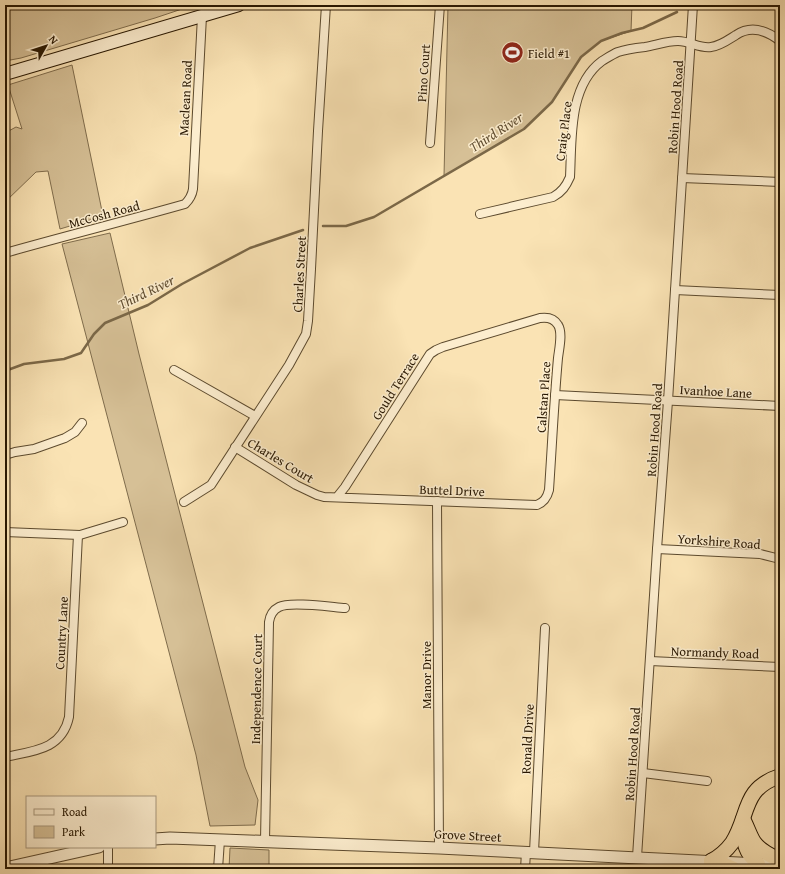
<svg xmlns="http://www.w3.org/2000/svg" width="785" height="874" viewBox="0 0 785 874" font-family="'Gentium Book Plus',serif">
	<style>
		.green { fill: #d6c096; stroke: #7f6c4c }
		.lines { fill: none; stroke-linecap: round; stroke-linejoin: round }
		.stream { stroke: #7b6848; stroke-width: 2.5 }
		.minor-casing { stroke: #5c4a2e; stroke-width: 10 }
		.tertiary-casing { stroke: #5c4a2e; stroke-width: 13 }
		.secondary-casing { stroke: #281701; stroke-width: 14 }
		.trunk-casing { stroke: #281701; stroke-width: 16 }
		.minor { stroke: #fcedce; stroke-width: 8 }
		.tertiary { stroke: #fcedce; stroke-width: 11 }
		.secondary { stroke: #fcedce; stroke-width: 12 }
		.trunk { stroke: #fae3b4; stroke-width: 14 }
		.labels { text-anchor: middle; stroke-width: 3; stroke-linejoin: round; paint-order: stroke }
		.poi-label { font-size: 13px; fill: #281701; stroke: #fcedce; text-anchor: start }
		.street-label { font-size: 13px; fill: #281701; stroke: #fcedce }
		.water-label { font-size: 14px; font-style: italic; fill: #604d30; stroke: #fcedce }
	</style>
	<rect width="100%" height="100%" fill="#fae3b4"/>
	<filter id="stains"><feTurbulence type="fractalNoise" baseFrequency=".005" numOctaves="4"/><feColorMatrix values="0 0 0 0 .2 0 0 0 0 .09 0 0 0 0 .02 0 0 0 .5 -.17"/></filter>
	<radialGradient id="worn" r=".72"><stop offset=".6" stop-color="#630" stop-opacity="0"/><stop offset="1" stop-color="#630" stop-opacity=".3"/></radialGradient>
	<g class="green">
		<polygon points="5,5 194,5 155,18 21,58 5,61"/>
		<polygon points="448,5 632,5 631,31 601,41 581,57 552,102 524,129 444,176"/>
		<polygon points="72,65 103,216 60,229 48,171 36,172 5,202 5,133 16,127 22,129 8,85"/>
		<polygon points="110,233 139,354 245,767 258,800 255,825 210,826 196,755 62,244"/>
		<polygon points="230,848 269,850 269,869 229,869"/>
	</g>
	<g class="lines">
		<g class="stream">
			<polyline points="323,226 346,226 374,217 524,129 552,102 581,57 601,41 622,33 643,28 677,12"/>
			<polyline points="5,371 24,364 64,359 81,353 94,334 105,323 148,305 182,284 250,248 303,230"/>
		</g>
		<defs>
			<g id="minor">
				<polyline points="430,143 440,5"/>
				<polyline points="682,178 780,182"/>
				<path d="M480 214 553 197C562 192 566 186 570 177 572 140 568 86 602 61 607 58 613 54 618 52 627 49 636 48 645 47 656 45 667 41 678 41 690 41 700 49 711 47 720 46 728 40 736 35 751 25 766 30 780 41"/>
				<path d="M5 253C65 236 125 221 185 204 189 200 192 196 193 189L202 16"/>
				<polyline points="675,290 780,295"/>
				<polyline points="174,370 255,416"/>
				<polyline points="555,395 780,406"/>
				<path d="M235 447 296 485 317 495 324 497 537 505C544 502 547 498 549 490 552 446 554 402 558 358 559 349 563 333 558 325 554 318 547 317 540 318L443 347 436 350 430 354 345 487 337 497"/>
				<polyline points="5,455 15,452 34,449 65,438 75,432 82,423"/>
				<polyline points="437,501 439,848"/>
				<polyline points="184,502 211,485 289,365 306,334 308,321 311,269 318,131 326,5"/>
				<polyline points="5,532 80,535 123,522"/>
				<polyline points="657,549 760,554 780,559"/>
				<polyline points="650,661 780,667"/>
				<path d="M5 757C33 751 62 750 69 717L78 535"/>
				<polyline points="643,773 707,781"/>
				<path d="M265 841 269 622C270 615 273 610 279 607 290 601 331 607 345 608"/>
				<polyline points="108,847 108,869"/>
				<polyline points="534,852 545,628"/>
				<polyline points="637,857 657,549 668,401 693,5"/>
				<polyline points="218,869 220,840"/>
				<polyline points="525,869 526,852"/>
			</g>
			<g id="tertiary">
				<polyline points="155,839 170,838 439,848 780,865"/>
				<polyline points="5,868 99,847"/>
			</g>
			<polyline id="secondary" points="5,74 239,5"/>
			<g id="trunk">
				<path d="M743 819C747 826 750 836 754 842 760 851 771 856 780 860"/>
				<path d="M743 827C744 844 745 852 758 864"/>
				<path d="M711 861C719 857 726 851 732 843 750 815 741 789 780 776"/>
				<polyline points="711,861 723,864 734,869"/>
			</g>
		</defs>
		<use href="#minor" class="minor-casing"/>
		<use href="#tertiary" class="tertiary-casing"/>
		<use href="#secondary" class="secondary-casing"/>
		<use href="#trunk" class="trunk-casing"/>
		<use href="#minor" class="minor"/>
		<use href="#tertiary" class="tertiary"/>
		<use href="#secondary" class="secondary"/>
		<use href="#trunk" class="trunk"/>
	</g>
	<defs>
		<symbol id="stadium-disc" viewBox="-11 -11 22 22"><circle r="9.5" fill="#8f2418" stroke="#fcedce"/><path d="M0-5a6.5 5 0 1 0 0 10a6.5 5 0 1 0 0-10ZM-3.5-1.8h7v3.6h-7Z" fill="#fff"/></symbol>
	</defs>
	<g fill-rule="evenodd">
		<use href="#stadium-disc" x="500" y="40" width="25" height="25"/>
	</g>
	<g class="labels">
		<g class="poi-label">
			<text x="528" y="58">Field #1</text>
		</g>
		<g class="street-label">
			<text transform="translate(423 73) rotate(-86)" y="5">Pino Court</text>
			<text transform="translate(185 98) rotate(-87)" y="5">Maclean Road</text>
			<text transform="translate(675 107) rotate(-86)" y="5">Robin Hood Road</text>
			<text transform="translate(563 131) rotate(-83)" y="5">Craig Place</text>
			<text transform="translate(104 214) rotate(-15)" y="5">McCosh Road</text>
			<text transform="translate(299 274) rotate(-87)" y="5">Charles Street</text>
			<text transform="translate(395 386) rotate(-58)" y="5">Gould Terrace</text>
			<text transform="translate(716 391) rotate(3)" y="5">Ivanhoe Lane</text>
			<text transform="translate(543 397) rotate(-86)" y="5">Calstan Place</text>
			<text transform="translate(654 430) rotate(-86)" y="5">Robin Hood Road</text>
			<text transform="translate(281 460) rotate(31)" y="5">Charles Court</text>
			<text transform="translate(452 490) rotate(2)" y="5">Buttel Drive</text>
			<text transform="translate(719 541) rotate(4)" y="5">Yorkshire Road</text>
			<text transform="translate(61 633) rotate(-87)" y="5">Country Lane</text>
			<text transform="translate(715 652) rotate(2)" y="5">Normandy Road</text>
			<text transform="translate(426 675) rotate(-90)" y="5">Manor Drive</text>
			<text transform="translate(256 689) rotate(-89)" y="5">Independence Court</text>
			<text transform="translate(527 739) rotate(-87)" y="5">Ronald Drive</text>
			<text transform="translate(632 754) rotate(-86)" y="5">Robin Hood Road</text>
			<text transform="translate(468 835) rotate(3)" y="5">Grove Street</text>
		</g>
		<g class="water-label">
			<text transform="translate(496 132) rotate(-33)" y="5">Third River</text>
			<text transform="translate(146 292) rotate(-26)" y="5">Third River</text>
		</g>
	</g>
	<rect width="785" height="874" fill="none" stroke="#fae3b4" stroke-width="20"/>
	<rect x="6" y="6" width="773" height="862" fill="none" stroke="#281701" stroke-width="2"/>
	<rect x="10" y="10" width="765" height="854" fill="none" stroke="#281701"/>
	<rect x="26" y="796" width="130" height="52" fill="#fcedce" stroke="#a7977c"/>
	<rect x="34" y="809" width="20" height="6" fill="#fcedce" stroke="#a7977c"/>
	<text x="62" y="816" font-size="12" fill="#281701">Road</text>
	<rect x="34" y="826" width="20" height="12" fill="#d6c096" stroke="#a7977c"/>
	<text x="62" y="836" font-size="12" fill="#281701">Park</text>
	<g transform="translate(46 46) rotate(51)" stroke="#fcedce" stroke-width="3" paint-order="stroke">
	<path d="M0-3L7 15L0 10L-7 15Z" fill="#281701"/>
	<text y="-6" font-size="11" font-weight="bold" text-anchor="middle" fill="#281701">N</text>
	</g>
	<rect width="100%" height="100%" filter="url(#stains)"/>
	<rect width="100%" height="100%" fill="url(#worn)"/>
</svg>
